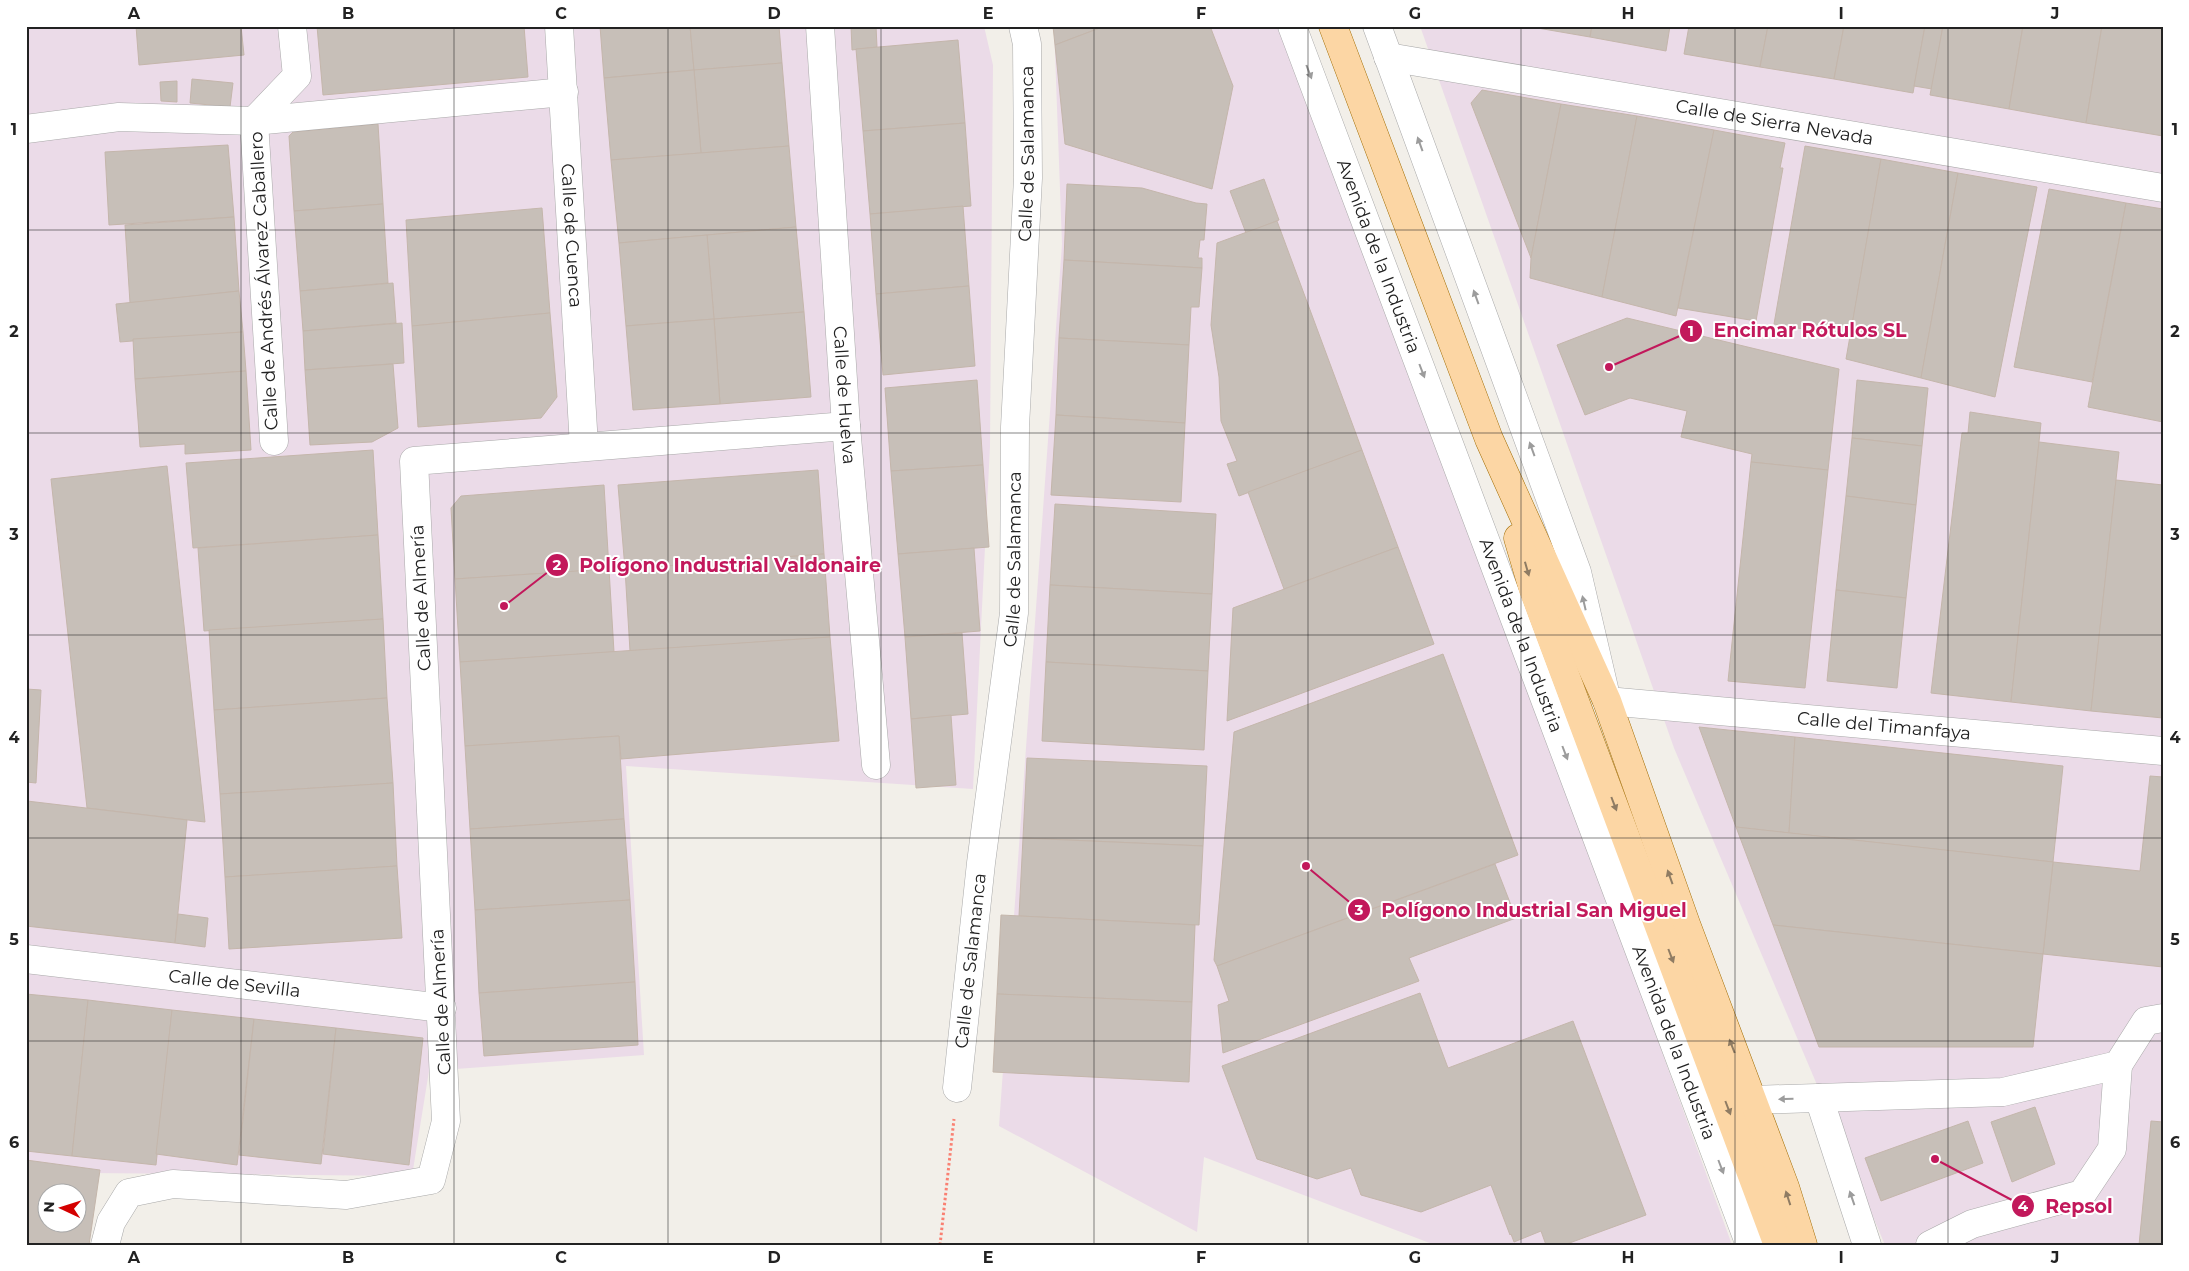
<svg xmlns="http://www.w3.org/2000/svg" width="2189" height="1271" viewBox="0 0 2189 1271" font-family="Montserrat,sans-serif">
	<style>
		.industrial { fill: #ebdbe8; fill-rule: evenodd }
		.building { fill: #c7bfb8; stroke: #c4b6ab; fill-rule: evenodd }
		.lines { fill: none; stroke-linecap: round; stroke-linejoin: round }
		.street-casing { stroke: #a9a9a9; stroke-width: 29 }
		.primary-casing { stroke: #a06b00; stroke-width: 29 }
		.path { stroke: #fa8072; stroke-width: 3; stroke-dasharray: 2.5 2.5; stroke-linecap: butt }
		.street { stroke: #fff; stroke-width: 28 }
		.primary { stroke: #fcd6a4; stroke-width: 28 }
		.oneway { fill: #9c9c9c }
		.oneway2 { fill: #8f7c63 }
		.grid { fill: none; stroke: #222; stroke-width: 1; stroke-opacity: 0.55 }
		.labels { text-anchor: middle; stroke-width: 4; stroke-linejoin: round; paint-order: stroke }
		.street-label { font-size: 18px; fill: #222; stroke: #fff }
		.leader { fill: none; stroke: #c2185b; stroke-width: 2 }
		.callout-dot { fill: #c2185b; stroke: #fff; stroke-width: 2 }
		.mark-label { font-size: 15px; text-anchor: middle; font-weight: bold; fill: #fff }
		.callout-label { font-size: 19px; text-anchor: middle; font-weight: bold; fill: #c2185b; stroke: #fff; stroke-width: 4; stroke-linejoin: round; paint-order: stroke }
		.neatline { fill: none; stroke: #222; stroke-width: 2 }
		.grid-label { font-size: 16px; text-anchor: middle; font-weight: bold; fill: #222 }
	</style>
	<rect width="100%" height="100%" fill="#f2efe9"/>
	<g class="industrial">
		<path d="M26 26H984L993 65 990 446 973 789 626 766 644 1055 429 1071 412 1176 88 1173 83 1245H26ZM48 1194H78V1224H48Z"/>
		<polygon points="1054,26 1281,26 1500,605 1732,1245 1435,1245 1204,1157 1197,1232 999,1126 1062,244"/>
		<polygon points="1420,26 2163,26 2163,1245 1885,1245 1674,748"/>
	</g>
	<g class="building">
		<polygon points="136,26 241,26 244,55 139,65"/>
		<polygon points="317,26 524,26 528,77 323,95"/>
		<polygon points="600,26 690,26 694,70 604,78"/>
		<polygon points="690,26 779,26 782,63 694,70"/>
		<polygon points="851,26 876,26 877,47 852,50"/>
		<polygon points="1053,26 1105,26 1055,45"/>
		<polygon points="1105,26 1210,26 1233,86 1212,189 1065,144 1055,45"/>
		<polygon points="1526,26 1592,26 1590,37"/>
		<polygon points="1592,26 1670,26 1666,51 1590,37"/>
		<polygon points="1689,26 1768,26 1760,67 1684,54"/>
		<polygon points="1768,26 1844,26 1834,79 1760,67"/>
		<polygon points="1844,26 1925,26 1913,93 1834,79"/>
		<polygon points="1925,26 1943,26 1932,89 1914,86"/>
		<polygon points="1943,26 2023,26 2009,109 1930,95"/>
		<polygon points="2023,26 2102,26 2086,123 2009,109"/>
		<polygon points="2102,26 2163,26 2163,136 2086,123"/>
		<polygon points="958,40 965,123 863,131 856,49"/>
		<polygon points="782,63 789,146 701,153 694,70"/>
		<polygon points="694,70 701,153 611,160 604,78"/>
		<polygon points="192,79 233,83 230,107 190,103"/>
		<polygon points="177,81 177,102 161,101 160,82"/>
		<polygon points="1482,90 1561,104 1531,258 1471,103"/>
		<polygon points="1561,104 1637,116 1602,297 1530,278 1531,258"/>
		<polygon points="1637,116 1714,130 1676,316 1602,297"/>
		<polygon points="965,123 971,206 870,214 863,131"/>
		<polygon points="378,124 383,204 294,211 289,136 293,132"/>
		<polygon points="1714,130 1785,143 1780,168 1783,168 1756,321 1678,308"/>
		<polygon points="228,145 234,217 109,225 105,152"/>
		<polygon points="789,146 796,227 619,243 611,160"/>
		<polygon points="1805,146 1881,159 1850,337 1774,324"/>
		<polygon points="1881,159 1958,173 1921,378 1846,359"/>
		<polygon points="1958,173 2037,187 1995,397 1921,378"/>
		<polygon points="1264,179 1279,220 1246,233 1230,191"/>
		<polygon points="1067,184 1142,188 1196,203 1207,204 1204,240 1200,240 1198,258 1202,258 1202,268 1064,260"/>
		<polygon points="2049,189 2126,203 2092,382 2014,367"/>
		<polygon points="2126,203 2163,209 2163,422 2088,407"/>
		<polygon points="383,204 388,283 300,291 294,211"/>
		<polygon points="963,206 969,286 876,294 870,214"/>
		<polygon points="542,208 550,313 412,326 406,220"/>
		<polygon points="234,217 239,291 130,303 125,225"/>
		<polygon points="1277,221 1362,450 1239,496 1227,464 1237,461 1221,421 1219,377 1211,325 1217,243"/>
		<polygon points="796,227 804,312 714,319 707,235"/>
		<polygon points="707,235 714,319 626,326 619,243"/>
		<polygon points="1064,260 1202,268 1199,307 1191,307 1189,345 1059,338"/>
		<polygon points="393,283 396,323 303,331 300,291"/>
		<polygon points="969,286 975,366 883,375 876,294"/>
		<polygon points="239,291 243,332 120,342 116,304"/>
		<polygon points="804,312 811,397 720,404 714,319"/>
		<polygon points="550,313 557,397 541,418 418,427 412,326"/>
		<polygon points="1627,318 1839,369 1828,470 1751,462 1752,454 1681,437 1687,411 1630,398 1585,415 1557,345"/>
		<polygon points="714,319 720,404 633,410 626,326"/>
		<polygon points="402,323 404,363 305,370 303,331"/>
		<polygon points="243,332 246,371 135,379 133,339"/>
		<polygon points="1059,338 1189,345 1185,423 1056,415"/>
		<polygon points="393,364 398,428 372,442 310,445 305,370"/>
		<polygon points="246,371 251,450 185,454 185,444 140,447 135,379"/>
		<polygon points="977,380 983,465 891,471 885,388"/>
		<polygon points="1857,380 1928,388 1922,446 1852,438"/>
		<polygon points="1970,412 2041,423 2011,702 1931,693 1962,433 1968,433"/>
		<polygon points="1056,415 1185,423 1181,502 1051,495"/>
		<polygon points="1852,438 1922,446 1916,505 1846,496"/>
		<polygon points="2039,442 2119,452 2091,711 2011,702"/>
		<polygon points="373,450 378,535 193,548 186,463"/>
		<polygon points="1362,450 1398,547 1284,589 1248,492"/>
		<polygon points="1751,462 1828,470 1805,688 1728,681"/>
		<polygon points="983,465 989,547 898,554 891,471"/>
		<polygon points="167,466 205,822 87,808 51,479"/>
		<polygon points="818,470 824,554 625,569 618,485"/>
		<polygon points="2116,480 2163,485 2163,718 2091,711"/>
		<polygon points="604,485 609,569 455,579 451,508 461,496"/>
		<polygon points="1846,496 1916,505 1906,598 1836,590"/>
		<polygon points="1055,504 1216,514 1212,594 1050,585"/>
		<polygon points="378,535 383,619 204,631 198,548"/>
		<polygon points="1398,547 1434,644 1227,721 1233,608"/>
		<polygon points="974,548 980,631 905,637 898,554"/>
		<polygon points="824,554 830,637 630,651 625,569"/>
		<polygon points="609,569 614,652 460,662 455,579"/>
		<polygon points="1050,585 1212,594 1208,671 1046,662"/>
		<polygon points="1836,590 1906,598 1897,688 1827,681"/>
		<polygon points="383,619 387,698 214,710 209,630"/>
		<polygon points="962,633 968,714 911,719 905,637"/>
		<polygon points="830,637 839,741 621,759 619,736 465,746 460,662"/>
		<polygon points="1443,654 1518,855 1217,966 1214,960 1234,732"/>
		<polygon points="1046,662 1208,671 1204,750 1042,741"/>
		<polygon points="26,689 41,690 36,783 26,782"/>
		<polygon points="387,698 393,783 220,794 214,710"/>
		<polygon points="951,715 956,785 916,788 911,719"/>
		<polygon points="1699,727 1795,737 1789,833 1736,827"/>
		<polygon points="619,736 624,819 470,829 465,746"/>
		<polygon points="1795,737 2063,766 2053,862 1789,833"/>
		<polygon points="1027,758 1207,766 1203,846 1023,838"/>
		<polygon points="2150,776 2163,777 2163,967 2043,954 2053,862 2140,871"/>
		<polygon points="393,783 397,866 225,877 220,794"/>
		<polygon points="27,801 187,820 175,943 26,926"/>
		<polygon points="624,819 630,900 475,910 470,829"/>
		<polygon points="1736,827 2053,862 2043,954 1773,925"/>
		<polygon points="1023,838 1203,846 1199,925 1019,916"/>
		<polygon points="1495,864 1516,918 1409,958 1419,981 1223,1053 1218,1005 1229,1001 1217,966"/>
		<polygon points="397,866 402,938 229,949 225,877"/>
		<polygon points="630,900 635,982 479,993 475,910"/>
		<polygon points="178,914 208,918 205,947 175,943"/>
		<polygon points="1001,915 1195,925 1192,1002 997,994"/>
		<polygon points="1773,925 2043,954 2033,1047 1819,1047"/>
		<polygon points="635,982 638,1045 484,1056 479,993"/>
		<polygon points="1420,993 1448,1068 1573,1021 1646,1215 1564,1245 1546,1245 1541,1231 1514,1242 1511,1234 1510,1235 1491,1185 1421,1212 1361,1195 1351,1168 1317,1179 1257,1159 1222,1066"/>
		<polygon points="26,994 88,1000 72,1156 26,1151"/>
		<polygon points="997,994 1192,1002 1189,1082 993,1072"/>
		<polygon points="88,1000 172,1010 156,1165 72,1156"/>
		<polygon points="172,1010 254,1019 237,1165 156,1154"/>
		<polygon points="254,1019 336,1028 321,1164 239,1155"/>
		<polygon points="336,1028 423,1038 409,1165 323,1154"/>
		<polygon points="2035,1107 2055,1164 2012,1182 1991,1122"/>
		<polygon points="1968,1121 1983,1163 1881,1201 1865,1158"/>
		<polygon points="2151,1121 2163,1122 2163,1245 2139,1245"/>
		<path d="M26 1160 100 1170 89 1245H26ZM48 1194H78V1224H48Z"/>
	</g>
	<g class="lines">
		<defs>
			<g id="street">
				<path id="s1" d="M559 26 584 446"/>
				<path id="s2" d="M820 26 846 426 876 765"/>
				<path id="s3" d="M1292 26 1750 1245"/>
				<path id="s4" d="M1377 26 1577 572 1607 701 2163 751"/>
				<path id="s5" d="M1388 57 2163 188"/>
				<polyline points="26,129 119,117 254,121 564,92"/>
				<polyline points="274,441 254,121 297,76 292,26"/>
				<path id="s6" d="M26 959 442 1008"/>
				<path id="s7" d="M957 1088 981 863 1014 613 1015 427 1028 178 1027 44 1023 26"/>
				<polyline points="1819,1098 1867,1245"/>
				<polyline points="1752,1100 2003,1092 2118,1065 2146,1021 2163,1018"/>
				<polyline points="105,1245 111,1222 129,1193 173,1184 346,1195 431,1180 446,1121 414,461 846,426"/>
				<polyline points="1930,1245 1972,1224 2082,1194 2112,1149 2118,1065"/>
			</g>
			<g id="primary">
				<polyline points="1333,26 1489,439 1607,701 1686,924 1785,1187 1803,1245"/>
				<polyline points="1518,538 1533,589 1778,1245"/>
			</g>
		</defs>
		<use href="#street" class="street-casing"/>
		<use href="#primary" class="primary-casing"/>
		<polyline class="path" points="940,1245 954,1119"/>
		<use href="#street" class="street"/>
		<use href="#primary" class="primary"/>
	</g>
	<defs><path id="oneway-solid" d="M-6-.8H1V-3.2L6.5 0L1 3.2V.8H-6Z" transform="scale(1.25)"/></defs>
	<g class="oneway">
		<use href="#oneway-solid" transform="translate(1309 72) rotate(69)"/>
		<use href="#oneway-solid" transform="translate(1420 144) rotate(-110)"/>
		<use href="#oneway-solid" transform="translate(1476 297) rotate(-110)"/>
		<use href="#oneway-solid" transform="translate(1422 371) rotate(69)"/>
		<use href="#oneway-solid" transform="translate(1532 449) rotate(-110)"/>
		<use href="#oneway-solid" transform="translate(1584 603) rotate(-103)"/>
		<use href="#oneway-solid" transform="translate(1565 753) rotate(69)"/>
		<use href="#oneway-solid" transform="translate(1786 1099) rotate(178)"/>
		<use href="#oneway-solid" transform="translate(1721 1167) rotate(69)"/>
		<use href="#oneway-solid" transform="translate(1852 1198) rotate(-109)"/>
	</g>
	<g class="oneway2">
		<use href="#oneway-solid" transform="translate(1527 569) rotate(74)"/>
		<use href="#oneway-solid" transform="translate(1614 804) rotate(69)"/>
		<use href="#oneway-solid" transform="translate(1670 877) rotate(-110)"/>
		<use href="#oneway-solid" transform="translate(1671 956) rotate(69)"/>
		<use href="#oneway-solid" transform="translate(1732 1046) rotate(-111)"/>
		<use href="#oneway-solid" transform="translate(1728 1108) rotate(69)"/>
		<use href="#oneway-solid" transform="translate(1788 1198) rotate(-108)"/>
	</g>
	<path class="grid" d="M241 26V1245M454 26V1245M668 26V1245M881 26V1245M1094 26V1245M1308 26V1245M1521 26V1245M1735 26V1245M1948 26V1245M26 230H2163M26 433H2163M26 635H2163M26 838H2163M26 1041H2163"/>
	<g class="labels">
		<g class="street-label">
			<text dy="6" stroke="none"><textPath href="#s5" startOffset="392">Calle de Sierra Nevada</textPath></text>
			<text dy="6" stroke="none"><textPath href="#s7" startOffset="938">Calle de Salamanca</textPath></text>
			<text dy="6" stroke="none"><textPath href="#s1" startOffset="210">Calle de Cuenca</textPath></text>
			<text dy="6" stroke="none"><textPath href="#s3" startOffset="246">Avenida de la Industria</textPath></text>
			<text transform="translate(264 281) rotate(-93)" y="6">Calle de Andrés Álvarez Caballero</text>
			<text dy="6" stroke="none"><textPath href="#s2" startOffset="370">Calle de Huelva</textPath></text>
			<text dy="6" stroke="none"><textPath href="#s7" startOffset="532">Calle de Salamanca</textPath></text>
			<text transform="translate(421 598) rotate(-93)" y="6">Calle de Almería</text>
			<text dy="6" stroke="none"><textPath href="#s3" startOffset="651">Avenida de la Industria</textPath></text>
			<text dy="6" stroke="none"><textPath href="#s4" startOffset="992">Calle del Timanfaya</textPath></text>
			<text dy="6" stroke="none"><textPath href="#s7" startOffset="128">Calle de Salamanca</textPath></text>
			<text dy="6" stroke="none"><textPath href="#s6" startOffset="210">Calle de Sevilla</textPath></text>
			<text transform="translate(441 1002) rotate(-93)" y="6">Calle de Almería</text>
			<text dy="6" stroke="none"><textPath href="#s3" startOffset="1086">Avenida de la Industria</textPath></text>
		</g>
	</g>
	<path class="leader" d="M1609 367L1691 331M504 606L557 565M1306 866L1359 910M1935 1159L2023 1206"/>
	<g class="callout-dot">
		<circle cx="1609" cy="367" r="5"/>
		<circle cx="504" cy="606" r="5"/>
		<circle cx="1306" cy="866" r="5"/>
		<circle cx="1935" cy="1159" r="5"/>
		<circle cx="1691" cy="331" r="12"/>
		<circle cx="557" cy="565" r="12"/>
		<circle cx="1359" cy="910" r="12"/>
		<circle cx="2023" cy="1206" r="12"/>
	</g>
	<g class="mark-label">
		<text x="1691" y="336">1</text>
		<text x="557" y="570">2</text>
		<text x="1359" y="915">3</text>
		<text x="2023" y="1211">4</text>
	</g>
	<g class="callout-label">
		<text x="1810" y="337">Encimar Rótulos SL</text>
		<text x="730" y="572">Polígono Industrial Valdonaire</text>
		<text x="1534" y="917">Polígono Industrial San Miguel</text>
		<text x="2079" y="1213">Repsol</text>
	</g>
	<rect width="2189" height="1271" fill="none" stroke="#ffffff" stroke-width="55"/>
	<g transform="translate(62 1208) rotate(274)"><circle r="24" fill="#ffffff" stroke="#a7a7a7"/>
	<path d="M0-4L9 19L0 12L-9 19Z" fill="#d40000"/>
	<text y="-8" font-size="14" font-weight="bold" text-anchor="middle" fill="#222222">N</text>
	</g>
	<rect x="28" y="28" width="2134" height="1216" class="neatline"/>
	<g class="grid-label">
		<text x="134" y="19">A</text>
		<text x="348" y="19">B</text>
		<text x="561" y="19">C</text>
		<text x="774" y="19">D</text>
		<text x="988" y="19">E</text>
		<text x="1201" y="19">F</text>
		<text x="1415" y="19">G</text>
		<text x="1628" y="19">H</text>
		<text x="1841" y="19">I</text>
		<text x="2055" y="19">J</text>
		<text x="14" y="135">1</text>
		<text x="2175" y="135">1</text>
		<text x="14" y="337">2</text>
		<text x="2175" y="337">2</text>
		<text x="14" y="540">3</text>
		<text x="2175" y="540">3</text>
		<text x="14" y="743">4</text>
		<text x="2175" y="743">4</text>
		<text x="14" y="945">5</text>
		<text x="2175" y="945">5</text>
		<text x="14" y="1148">6</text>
		<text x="2175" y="1148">6</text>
		<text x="134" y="1263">A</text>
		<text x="348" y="1263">B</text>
		<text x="561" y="1263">C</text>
		<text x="774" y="1263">D</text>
		<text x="988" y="1263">E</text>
		<text x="1201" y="1263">F</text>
		<text x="1415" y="1263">G</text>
		<text x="1628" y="1263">H</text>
		<text x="1841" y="1263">I</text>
		<text x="2055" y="1263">J</text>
	</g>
</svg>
